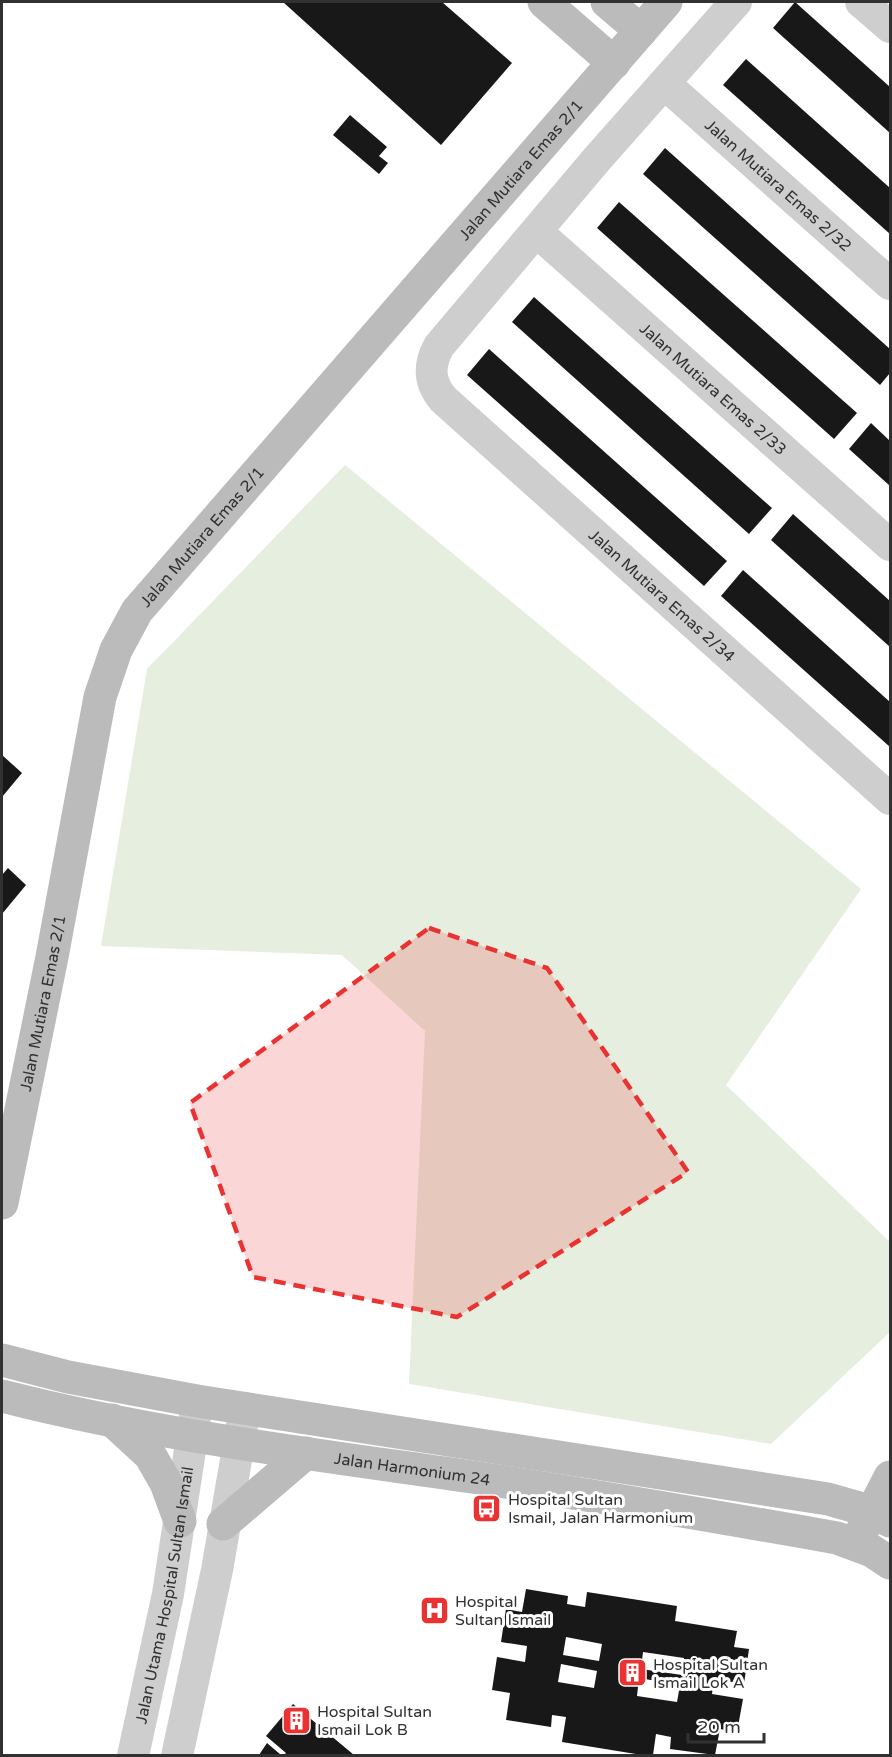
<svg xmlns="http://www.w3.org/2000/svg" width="892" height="1757" viewBox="0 0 892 1757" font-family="'Varela Round',sans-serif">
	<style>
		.green { fill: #e6eedf }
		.building { fill: #181818; fill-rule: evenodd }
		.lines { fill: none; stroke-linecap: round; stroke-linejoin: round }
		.street { stroke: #cecece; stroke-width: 32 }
		.secondary { stroke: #bbb; stroke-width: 33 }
		.marked { fill: #e93232; fill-opacity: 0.2; stroke: #e93232; stroke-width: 4.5; stroke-dasharray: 12 8; stroke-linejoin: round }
		.labels { text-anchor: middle; stroke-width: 6; stroke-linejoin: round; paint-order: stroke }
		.street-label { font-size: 16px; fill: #313131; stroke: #fff }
		.poi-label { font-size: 16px; fill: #313131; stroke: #fff; text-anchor: start }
	</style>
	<rect width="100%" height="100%" fill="#fff"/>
	<polygon class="green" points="345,465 861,889 726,1085 890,1242 890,1332 771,1444 409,1384 425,1031 342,955 101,946 147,669"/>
	<g class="building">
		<polygon points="283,2 442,2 512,63 441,145"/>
		<polygon points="795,2 890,87 890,133 773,28"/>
		<polygon points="746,59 890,188 890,234 723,85"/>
		<polygon points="350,115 387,147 379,156 388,163 379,174 333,135"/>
		<polygon points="665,148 890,349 890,373 880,385 643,174"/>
		<polygon points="619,202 857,413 834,439 597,228"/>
		<polygon points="534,297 772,508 749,534 512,322"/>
		<polygon points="489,349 727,561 704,586 467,375"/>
		<polygon points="871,423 890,441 890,486 849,449"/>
		<polygon points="793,514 890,601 890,647 771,540"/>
		<polygon points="743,570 890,702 890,747 721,596"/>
		<polygon points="2,755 22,773 2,797"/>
		<polygon points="8,868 26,885 2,914 2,875"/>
		<path d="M526 1589 568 1596 567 1604 585 1607 587 1592 677 1606 675 1621 737 1631 734 1647 749 1649 744 1684 714 1679 712 1694 743 1699 737 1732 720 1729 715 1755 670 1749 671 1737 656 1734 653 1755H642L562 1742 566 1717 552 1715 551 1727 506 1720 510 1693 492 1690 497 1657 525 1662 527 1646 501 1642 506 1609 522 1612ZM566 1637 602 1644 599 1661 563 1655ZM643 1652 684 1658 682 1675 641 1669ZM561 1664 597 1671 594 1688 558 1682ZM639 1678 680 1685 677 1702 637 1696Z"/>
		<polygon points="293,1704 354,1755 284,1755 286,1753 266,1736"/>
		<polygon points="267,1743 281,1755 259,1755"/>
	</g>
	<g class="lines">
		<g class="street">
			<path id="s1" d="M736 2 597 159 439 346C428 366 429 382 443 399L890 799"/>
			<polyline points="861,2 890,27"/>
			<path id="s2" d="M665 84 890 284"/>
			<path id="s3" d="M537 232 890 545"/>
			<path id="s4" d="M133 1756 168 1594 196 1411"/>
			<polyline points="177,1756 217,1570 245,1408"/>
		</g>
		<g class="secondary">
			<polyline points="544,2 614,63"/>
			<polyline points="607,2 641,31"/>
			<path id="s5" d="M2 1203 52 957 100 697 116 650 137 611 666 2"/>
			<polyline points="2,1360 68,1377 197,1401 828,1499 870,1511 890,1521"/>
			<path id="s6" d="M2 1396C158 1436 320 1455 479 1478 598 1496 718 1517 837 1538L872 1551 890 1563"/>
			<polyline points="112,1420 150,1455 166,1483 180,1521"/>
			<polyline points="223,1524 306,1453"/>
			<polyline points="862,1531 890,1477"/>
		</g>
	</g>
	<path class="marked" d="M429 928 547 968 688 1172 457 1317 253 1277 190 1103Z"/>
	<defs>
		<symbol id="bus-square" viewBox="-11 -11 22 22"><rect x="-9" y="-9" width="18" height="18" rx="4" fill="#e93232" stroke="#fff"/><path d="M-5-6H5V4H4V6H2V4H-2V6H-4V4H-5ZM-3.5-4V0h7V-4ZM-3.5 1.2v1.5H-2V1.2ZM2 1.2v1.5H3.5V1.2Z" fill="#fff"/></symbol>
		<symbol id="hospital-square" viewBox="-11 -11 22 22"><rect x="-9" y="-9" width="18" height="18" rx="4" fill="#e93232" stroke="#fff"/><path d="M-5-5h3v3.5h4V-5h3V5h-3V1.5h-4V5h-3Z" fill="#fff"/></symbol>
		<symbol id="building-square" viewBox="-11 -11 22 22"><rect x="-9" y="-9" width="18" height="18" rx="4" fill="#e93232" stroke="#fff"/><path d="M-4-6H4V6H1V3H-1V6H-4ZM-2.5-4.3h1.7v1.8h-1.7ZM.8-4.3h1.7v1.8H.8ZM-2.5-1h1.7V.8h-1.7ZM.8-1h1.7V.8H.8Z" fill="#fff"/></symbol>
	</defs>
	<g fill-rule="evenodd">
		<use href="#bus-square" x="470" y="1492" width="33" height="33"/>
		<use href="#hospital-square" x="418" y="1594" width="33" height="33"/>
		<use href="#building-square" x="616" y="1656" width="33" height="33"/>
		<use href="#building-square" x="280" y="1704" width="33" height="33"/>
	</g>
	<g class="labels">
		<g class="street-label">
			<text dy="6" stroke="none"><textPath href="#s5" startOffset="1194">Jalan Mutiara Emas 2/1</textPath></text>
			<text dy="6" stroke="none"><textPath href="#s2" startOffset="152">Jalan Mutiara Emas 2/32</textPath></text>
			<text dy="6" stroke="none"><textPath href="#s3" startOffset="236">Jalan Mutiara Emas 2/33</textPath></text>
			<text dy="6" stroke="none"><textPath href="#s5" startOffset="708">Jalan Mutiara Emas 2/1</textPath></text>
			<text dy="6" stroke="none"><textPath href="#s1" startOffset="806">Jalan Mutiara Emas 2/34</textPath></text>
			<text dy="6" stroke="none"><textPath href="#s5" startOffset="204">Jalan Mutiara Emas 2/1</textPath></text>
			<text dy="6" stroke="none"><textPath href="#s6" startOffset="417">Jalan Harmonium 24</textPath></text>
			<text dy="6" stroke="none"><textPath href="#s4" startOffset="164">Jalan Utama Hospital Sultan Ismail</textPath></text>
		</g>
		<g class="poi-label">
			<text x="508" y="1505">Hospital Sultan<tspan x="508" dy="18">Ismail, Jalan Harmonium</tspan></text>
			<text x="455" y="1607">Hospital<tspan x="455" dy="18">Sultan Ismail</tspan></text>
			<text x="653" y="1670">Hospital Sultan<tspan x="653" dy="18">Ismail Lok A</tspan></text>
			<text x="317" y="1717">Hospital Sultan<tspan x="317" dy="18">Ismail Lok B</tspan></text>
		</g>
	</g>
	<rect width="892" height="1757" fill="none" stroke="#313131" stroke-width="6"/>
	<path d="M688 1733v9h76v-9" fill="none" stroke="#313131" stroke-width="3"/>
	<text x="697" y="1733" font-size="18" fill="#313131" stroke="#ffffff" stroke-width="4.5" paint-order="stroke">20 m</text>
</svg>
